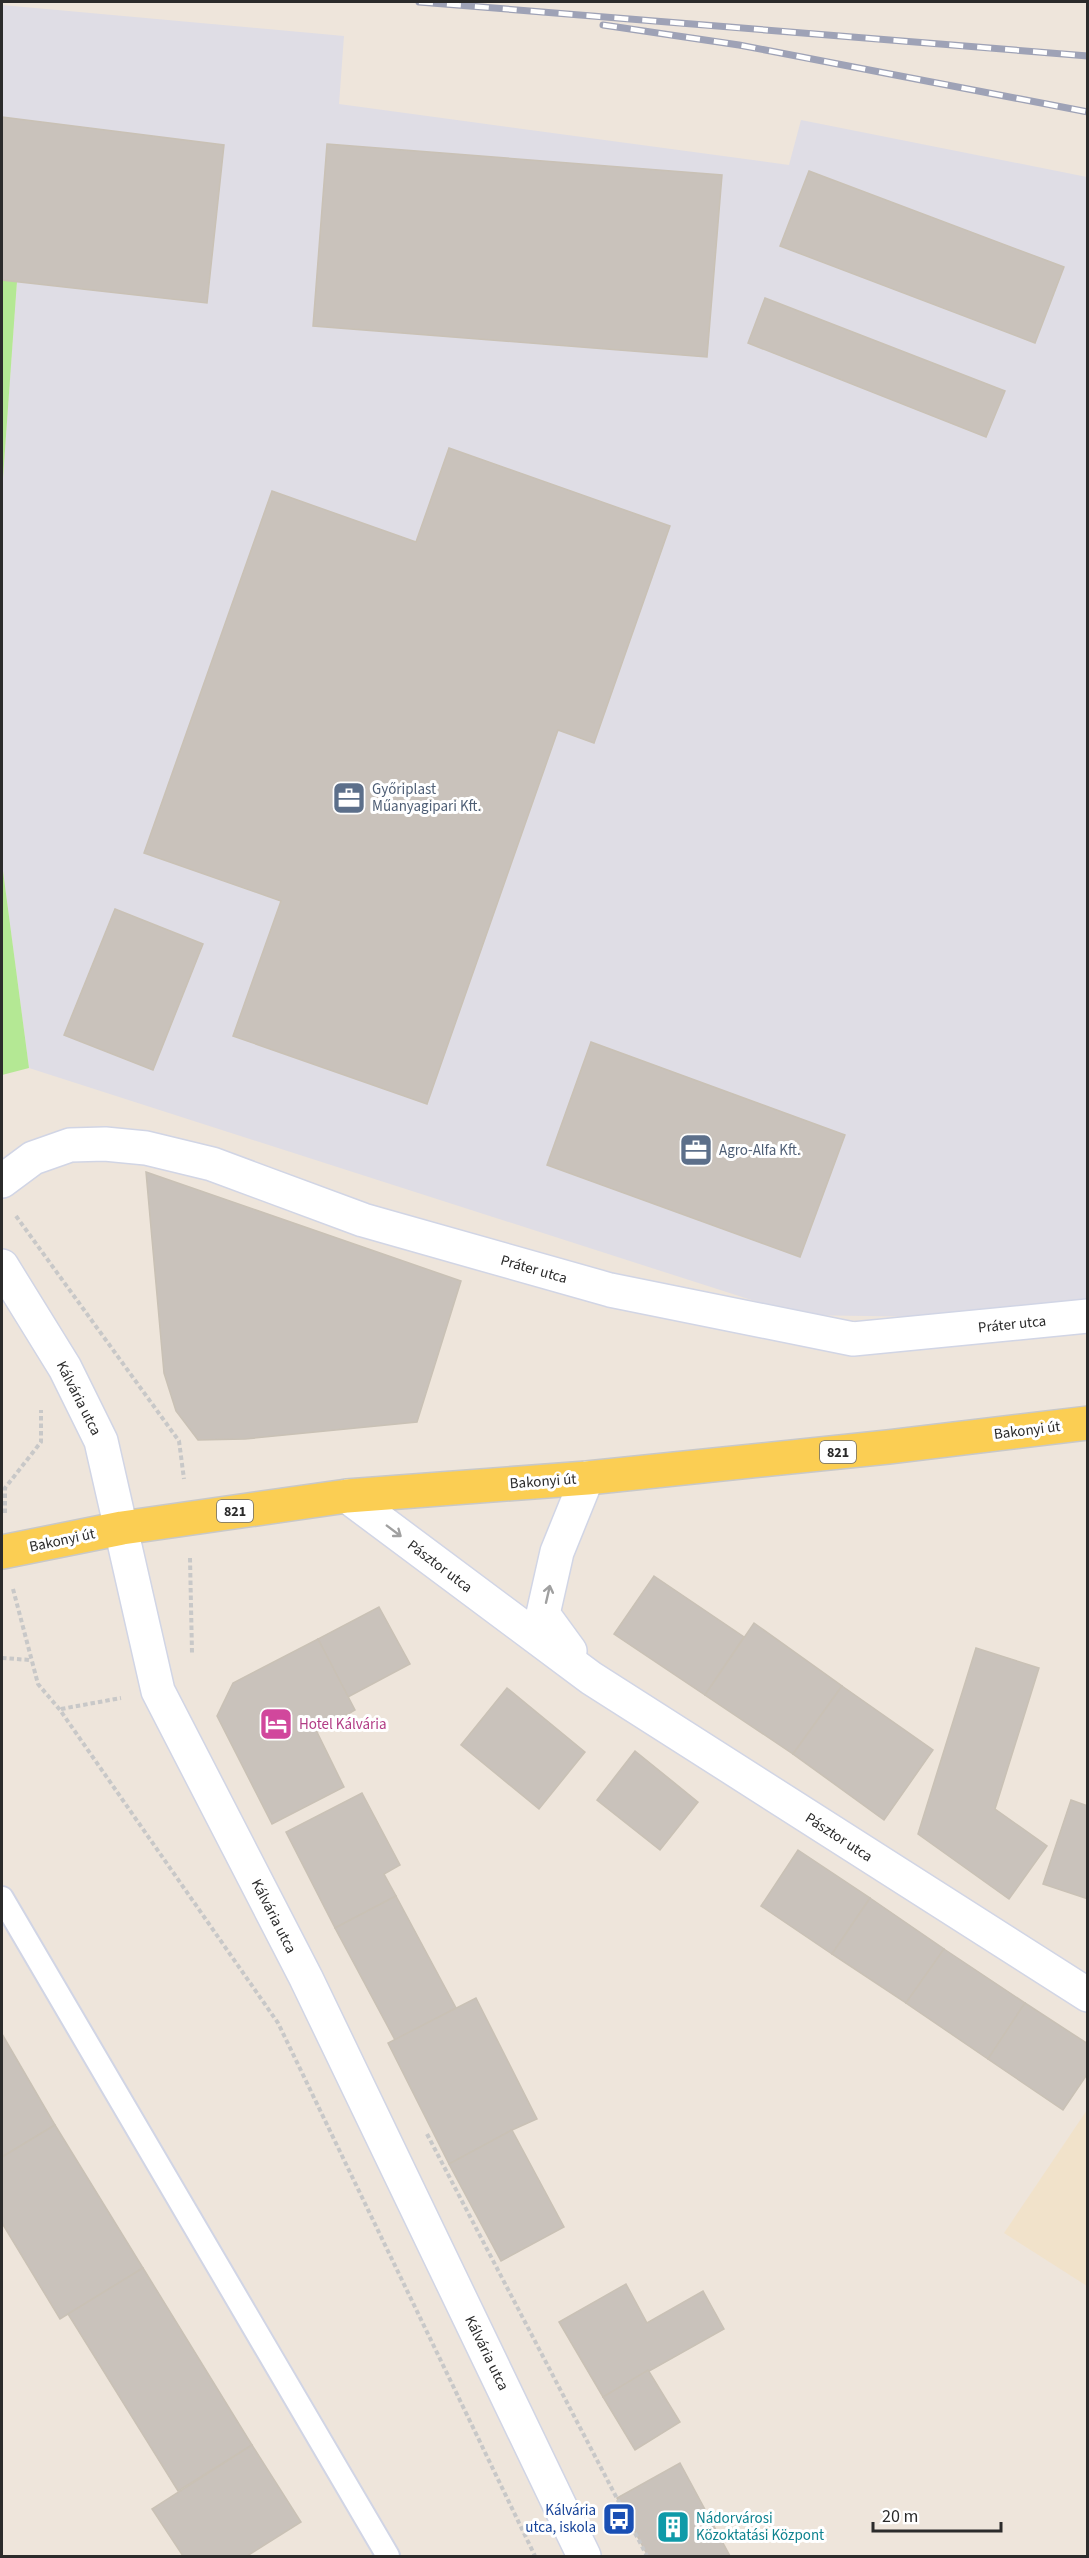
<svg xmlns="http://www.w3.org/2000/svg" width="1089" height="2558" viewBox="0 0 1089 2558" font-family="'Source Sans 3',sans-serif">
	<style>
		.industrial { fill: #dfdde5 }
		.education { fill: #f1e2ca }
		.green { fill: #b4e894 }
		.building { fill: #c9c2bb; stroke: #c9c1b5; stroke-width: 1.5 }
		.lines { fill: none; stroke-linecap: round; stroke-linejoin: round }
		.service-casing { stroke: #d1d5e5; stroke-width: 26 }
		.minor-casing { stroke: #d1d5e5; stroke-width: 36 }
		.primary-casing { stroke: #c8c8c8; stroke-width: 36 }
		.path { stroke: #c8c8c8; stroke-width: 4; stroke-dasharray: 4.5 3; stroke-linecap: butt }
		.service { stroke: #fff; stroke-width: 22 }
		.minor { stroke: #fff; stroke-width: 33 }
		.primary { stroke: #fbce53; stroke-width: 33 }
		.rail-casing { stroke: #9ea2b6; stroke-width: 7 }
		.rail { stroke: #fff; stroke-width: 4.5; stroke-dasharray: 14; stroke-linecap: butt }
		.oneway { stroke: #a0a0a0 }
		.labels { text-anchor: middle; stroke-width: 6; stroke-linejoin: round; paint-order: stroke }
		.shield { fill: #fff; stroke: #6b6b6b; stroke-width: 1.5 }
		.shield-label { font-size: 14px; font-weight: bold; fill: #2b2b2b }
		.service-label { font-size: 15px; fill: #4e5e75; stroke: #fff; text-anchor: start }
		.street-label { font-size: 15px; fill: #2b2b2b; stroke: #fff }
		.hotel-label { font-size: 15px; fill: #b23c85; stroke: #fff; text-anchor: start }
		.transit-label { font-size: 15px; fill: #164399; stroke: #fff; text-anchor: end }
		.culture-label { font-size: 15px; fill: #0d838f; stroke: #fff; text-anchor: start }
	</style>
	<rect width="100%" height="100%" fill="#eee5db"/>
	<polygon class="industrial" points="2,5 344,36 339,104 789,165 801,120 1087,177 1087,1302 1002,1318 798,1315 29,1068 3,871 2,492 17,281 2,280"/>
	<polygon class="education" points="1087,2110 1087,2286 1004,2233"/>
	<g class="green">
		<polygon points="2,280 17,281 2,492"/>
		<polygon points="2,778 3,871 29,1068 2,1075"/>
	</g>
	<g class="building">
		<polygon points="2,117 224,145 207,303 2,280"/>
		<polygon points="327,144 722,175 707,357 313,326"/>
		<polygon points="809,171 1064,267 1035,343 780,246"/>
		<polygon points="765,298 1005,391 986,437 748,343"/>
		<polygon points="449,448 670,526 594,743 558,730 427,1104 233,1036 281,901 144,853 272,491 416,542"/>
		<polygon points="115,909 203,944 153,1070 64,1035"/>
		<polygon points="591,1042 845,1135 800,1257 547,1165"/>
		<polygon points="146,1172 461,1281 417,1422 245,1439 198,1440 176,1411 164,1373"/>
		<polygon points="654,1576 744,1637 705,1695 614,1634"/>
		<polygon points="379,1607 410,1664 348,1697 318,1639"/>
		<polygon points="754,1623 842,1686 793,1754 705,1695"/>
		<polygon points="318,1639 355,1710 317,1732 344,1787 272,1824 217,1716 233,1683"/>
		<polygon points="976,1648 1039,1668 995,1809 1047,1846 1009,1899 918,1834"/>
		<polygon points="842,1686 933,1750 884,1820 793,1754"/>
		<polygon points="507,1688 585,1752 539,1809 461,1745"/>
		<polygon points="635,1751 698,1802 660,1850 597,1800"/>
		<polygon points="362,1793 400,1865 384,1874 396,1896 335,1928 286,1832"/>
		<polygon points="1071,1800 1088,1806 1088,1899 1043,1884"/>
		<polygon points="798,1850 870,1898 832,1954 761,1906"/>
		<polygon points="396,1896 456,2008 395,2040 335,1928"/>
		<polygon points="870,1898 944,1949 906,2003 832,1954"/>
		<polygon points="944,1949 1025,2003 988,2059 906,2003"/>
		<polygon points="476,1998 537,2119 512,2130 449,2164 388,2043"/>
		<polygon points="1025,2003 1088,2044 1088,2073 1063,2110 988,2059"/>
		<polygon points="2,2034 55,2125 2,2157"/>
		<polygon points="55,2125 143,2268 60,2319 2,2223 2,2157"/>
		<polygon points="512,2130 564,2227 501,2261 449,2164"/>
		<polygon points="143,2268 252,2445 178,2491 68,2314"/>
		<polygon points="626,2284 647,2323 703,2291 724,2329 603,2397 559,2322"/>
		<polygon points="648,2370 680,2422 635,2450 603,2397"/>
		<polygon points="252,2445 301,2522 247,2556 183,2556 152,2509"/>
		<polygon points="680,2463 730,2556 648,2556 617,2498"/>
	</g>
	<g class="lines">
		<defs>
			<polyline id="service" points="2,1898 388,2556"/>
			<g id="minor">
				<polyline points="2,1181 33,1158 70,1145 105,1144 146,1148 212,1164 363,1220 610,1290 853,1339 1088,1316"/>
				<polyline points="2,1266 65,1368 101,1441 158,1691 306,1978 584,2556"/>
				<polyline points="347,1496 591,1678 1088,1995"/>
				<polyline points="570,1651 543,1614 557,1552 587,1478"/>
			</g>
			<polyline id="primary" points="2,1552 122,1528 347,1496 587,1478 888,1447 1088,1423"/>
		</defs>
		<use href="#service" class="service-casing"/>
		<use href="#minor" class="minor-casing"/>
		<use href="#primary" class="primary-casing"/>
		<g class="path">
			<polyline points="16,1216 179,1441 184,1479"/>
			<polyline points="5,1513 5,1488 41,1442 41,1410"/>
			<polyline points="190,1558 192,1653"/>
			<polyline points="13,1589 38,1684 60,1710 278,2023 535,2556"/>
			<polyline points="2,1658 30,1660"/>
			<polyline points="61,1709 121,1698"/>
			<polyline points="427,2134 647,2556"/>
		</g>
		<use href="#service" class="service"/>
		<use href="#minor" class="minor"/>
		<use href="#primary" class="primary"/>
		<defs>
			<g id="rail">
				<polyline points="419,2 1088,56"/>
				<polyline points="603,25 739,45 1088,112"/>
			</g>
		</defs>
		<use href="#rail" class="rail-casing"/>
		<use href="#rail" class="rail"/>
	</g>
	<defs><path id="oneway-shaft" d="M-6 0H5M1.5-3L5.5 0L1.5 3" fill="none" stroke-width="1.6" stroke-linecap="round" stroke-linejoin="round" transform="scale(1.5)"/></defs>
	<g class="oneway">
		<use href="#oneway-shaft" transform="translate(394 1531) rotate(37)"/>
		<use href="#oneway-shaft" transform="translate(548 1594) rotate(-77)"/>
	</g>
	<defs>
		<symbol id="office-square" viewBox="-11 -11 22 22"><rect x="-9" y="-9" width="18" height="18" rx="4" fill="#5c6f8a" stroke="#fff"/><path d="M-6-3h4V-5.5h4V-3h4V5H-6ZM-1-4.5V-3h2v-1.5ZM-6 0V1H6V0Z" fill="#fff"/></symbol>
		<symbol id="hotel-square" viewBox="-11 -11 22 22"><rect x="-9" y="-9" width="18" height="18" rx="4" fill="#d1479c" stroke="#fff"/><path d="M-6-4.5h1.5V1H6V5H4.5V3h-9V5H-6ZM-4 0a1.8 1.8 0 1 1 3.6 0ZM.5 0V-2.5h3Q6-2.5 6 0Z" fill="#fff"/></symbol>
		<symbol id="bus-square" viewBox="-11 -11 22 22"><rect x="-9" y="-9" width="18" height="18" rx="4" fill="#1a4fb4" stroke="#fff"/><path d="M-5-6H5V4H4V6H2V4H-2V6H-4V4H-5ZM-3.5-4V0h7V-4ZM-3.5 1.2v1.5H-2V1.2ZM2 1.2v1.5H3.5V1.2Z" fill="#fff"/></symbol>
		<symbol id="building-square" viewBox="-11 -11 22 22"><rect x="-9" y="-9" width="18" height="18" rx="4" fill="#0f9aa8" stroke="#fff"/><path d="M-4-6H4V6H1V3H-1V6H-4ZM-2.5-4.3h1.7v1.8h-1.7ZM.8-4.3h1.7v1.8H.8ZM-2.5-1h1.7V.8h-1.7ZM.8-1h1.7V.8H.8Z" fill="#fff"/></symbol>
	</defs>
	<g fill-rule="evenodd">
		<use href="#office-square" x="330" y="779" width="38" height="38"/>
		<use href="#office-square" x="677" y="1131" width="38" height="38"/>
		<use href="#hotel-square" x="257" y="1705" width="38" height="38"/>
		<use href="#bus-square" x="600" y="2500" width="38" height="38"/>
		<use href="#building-square" x="654" y="2508" width="38" height="38"/>
	</g>
	<g class="labels">
		<g class="shield">
			<rect x="820" y="1441" width="36" height="22" rx="4.5"/>
			<rect x="217" y="1500" width="36" height="22" rx="4.5"/>
		</g>
		<g class="shield-label">
			<text x="838" y="1457">821</text>
			<text x="235" y="1516">821</text>
		</g>
		<g class="service-label">
			<text x="372" y="794">Győriplast<tspan x="372" dy="17">Műanyagipari Kft.</tspan></text>
			<text x="719" y="1155">Agro-Alfa Kft.</text>
		</g>
		<g class="street-label">
			<text transform="translate(534 1269) rotate(16)" y="5">Práter utca</text>
			<text transform="translate(1012 1324) rotate(-6)" y="5">Práter utca</text>
			<text transform="translate(79 1398) rotate(63)" y="5">Kálvária utca</text>
			<text transform="translate(1027 1430) rotate(-7)" y="5">Bakonyi út</text>
			<text transform="translate(543 1481) rotate(-4)" y="5">Bakonyi út</text>
			<text transform="translate(62 1540) rotate(-12)" y="5">Bakonyi út</text>
			<text transform="translate(440 1566) rotate(37)" y="5">Pásztor utca</text>
			<text transform="translate(839 1837) rotate(33)" y="5">Pásztor utca</text>
			<text transform="translate(274 1916) rotate(63)" y="5">Kálvária utca</text>
			<text transform="translate(487 2353) rotate(64)" y="5">Kálvária utca</text>
		</g>
		<g class="hotel-label">
			<text x="299" y="1729">Hotel Kálvária</text>
		</g>
		<g class="transit-label">
			<text x="596" y="2515">Kálvária<tspan x="596" dy="17">utca, iskola</tspan></text>
		</g>
		<g class="culture-label">
			<text x="696" y="2523">Nádorvárosi<tspan x="696" dy="17">Közoktatási Központ</tspan></text>
		</g>
	</g>
	<rect width="1089" height="2558" fill="none" stroke="#2b2b2b" stroke-width="6"/>
	<path d="M873 2522v9h128v-9" fill="none" stroke="#2b2b2b" stroke-width="3"/>
	<text x="882" y="2522" font-size="18" fill="#2b2b2b" stroke="#ffffff" stroke-width="4.5" paint-order="stroke">20 m</text>
</svg>
